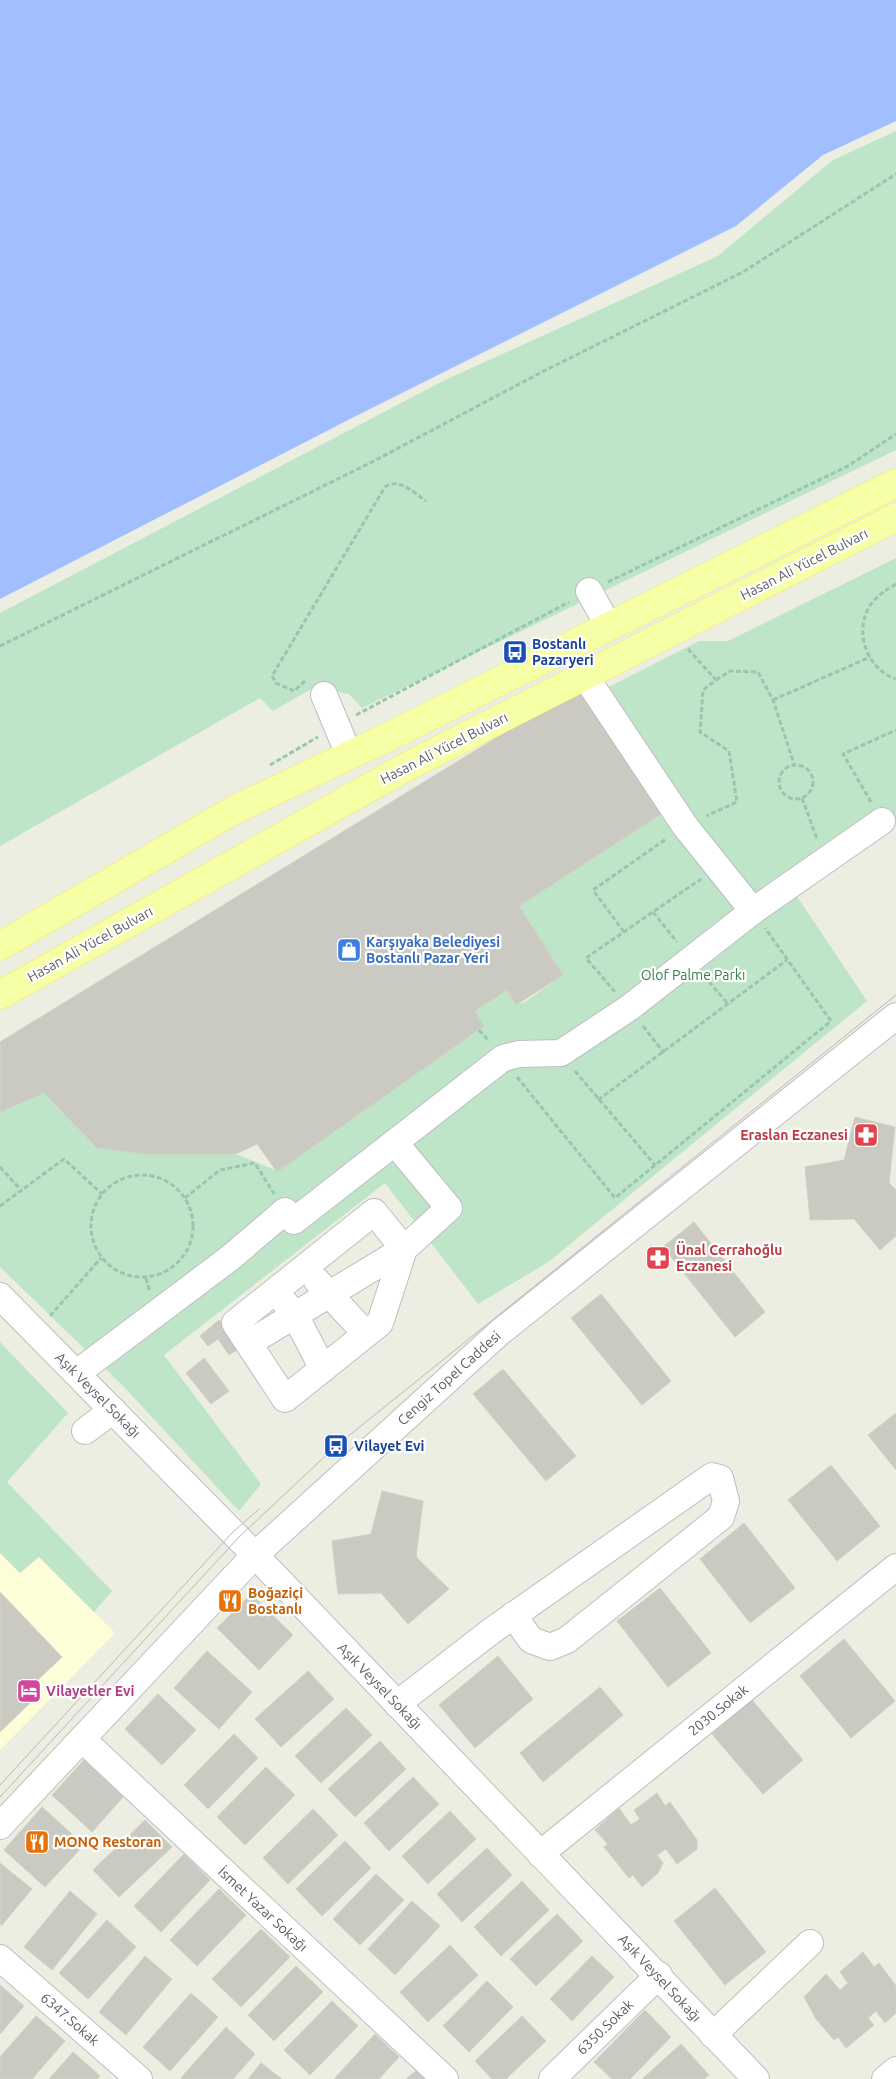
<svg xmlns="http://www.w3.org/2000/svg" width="896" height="2079" viewBox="0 0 896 2079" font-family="Ubuntu,sans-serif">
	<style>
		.commercial { fill: #fdfed7 }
		.green { fill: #bfe5c8 }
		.water { fill: #a1bfff }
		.building { fill: #cacac2; stroke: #d2d1c1 }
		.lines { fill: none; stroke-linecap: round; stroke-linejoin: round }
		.minor-casing { stroke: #bdbec4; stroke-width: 28 }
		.major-casing { stroke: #f1eb58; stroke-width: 29 }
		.path { stroke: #98c6b0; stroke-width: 3; stroke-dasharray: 5 2.5; stroke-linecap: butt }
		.minor { stroke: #fff; stroke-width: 26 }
		.major { stroke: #f7ffa6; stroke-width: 28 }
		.tram { stroke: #b8b8b9; stroke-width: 1 }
		.labels { text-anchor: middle; stroke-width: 4.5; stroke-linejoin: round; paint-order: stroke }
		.street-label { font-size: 14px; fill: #5b5c63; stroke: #fff }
		.transit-label { font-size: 14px; font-weight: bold; fill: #164399; stroke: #fff; text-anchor: start }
		.shop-label { font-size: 14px; font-weight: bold; fill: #366cbe; stroke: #fff; text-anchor: start }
		.park-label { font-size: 14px; fill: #34814b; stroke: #fff }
		.health-label { font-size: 14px; font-weight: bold; fill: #be3a42; stroke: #fff; text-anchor: end }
		.food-label { font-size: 14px; font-weight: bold; fill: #c56008; stroke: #fff; text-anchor: start }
		.hotel-label { font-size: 14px; font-weight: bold; fill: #b23c85; stroke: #fff; text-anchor: start }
	</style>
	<rect width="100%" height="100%" fill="#edeee2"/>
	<polygon class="commercial" points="0,1553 20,1573 39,1556 115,1633 0,1750"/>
	<g class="green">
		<polygon points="896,131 896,450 362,708 349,694 313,688 273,711 260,698 0,846 0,613 445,380 718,256 833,160"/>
		<polygon points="896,558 896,824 887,813 786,880 867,1001 547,1263 478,1304 385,1183 164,1355 261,1484 239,1511 124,1387 0,1267 0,1112 44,1093 97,1148 145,1154 236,1154 278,1171 484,1026 475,1011 507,990 516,1005 525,1002 563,975 519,906 669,809 595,694 699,641 728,641"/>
		<polygon points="0,1342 68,1413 7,1482 112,1591 94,1612 39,1557 20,1573 0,1553"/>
	</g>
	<polygon class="water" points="0,0 896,0 896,121 823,155 736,226 354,417 0,599"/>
	<g class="building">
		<polygon points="587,682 669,809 519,906 563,975 516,1005 507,990 475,1011 484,1026 277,1172 257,1144 236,1154 145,1154 97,1148 44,1093 0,1112 0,1042"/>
		<polygon points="855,1117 895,1127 889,1183 896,1190 896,1236 880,1250 854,1219 810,1220 805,1167 844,1160"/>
		<polygon points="694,1222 765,1312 735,1337 663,1247"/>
		<polygon points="601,1294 671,1381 642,1405 571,1318"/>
		<polygon points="219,1320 242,1347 229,1355 218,1339 208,1346 200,1336"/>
		<polygon points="204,1358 229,1391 211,1404 186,1373"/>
		<polygon points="503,1369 576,1456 546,1481 473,1394"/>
		<polygon points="896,1413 896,1470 868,1435"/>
		<polygon points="831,1465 880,1526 837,1561 788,1500"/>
		<polygon points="382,1491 423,1501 416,1557 449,1589 408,1624 381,1593 338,1594 332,1541 371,1534"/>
		<polygon points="744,1523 795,1588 750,1623 700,1559"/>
		<polygon points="660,1588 711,1653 668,1687 617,1621"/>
		<polygon points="0,1592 62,1657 23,1694 31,1702 0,1732"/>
		<polygon points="251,1594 293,1635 259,1670 217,1628"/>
		<polygon points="844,1639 895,1701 851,1738 800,1676"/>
		<polygon points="207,1651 252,1692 219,1729 174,1688"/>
		<polygon points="498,1656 533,1699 475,1748 439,1705"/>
		<polygon points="308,1671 334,1699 281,1747 255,1719"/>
		<polygon points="600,1687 623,1715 543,1782 520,1753"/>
		<polygon points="158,1694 196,1730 162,1765 125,1729"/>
		<polygon points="752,1700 803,1760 763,1794 712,1734"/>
		<polygon points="346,1708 372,1735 321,1783 295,1756"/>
		<polygon points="234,1734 258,1758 208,1809 184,1785"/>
		<polygon points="380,1741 406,1769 355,1817 328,1789"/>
		<polygon points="84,1760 123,1797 92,1832 52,1795"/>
		<polygon points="266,1767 295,1795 245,1845 217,1817"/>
		<polygon points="413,1777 439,1804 389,1851 364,1823"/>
		<polygon points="657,1793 665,1806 670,1802 697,1840 697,1849 677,1864 666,1849 657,1855 663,1863 658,1873 642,1887 633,1875 629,1878 604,1847 608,1844 595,1830 619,1808 631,1825 640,1819 634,1810"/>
		<polygon points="42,1807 84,1845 45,1887 4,1850"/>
		<polygon points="313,1809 338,1835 288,1884 263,1858"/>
		<polygon points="450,1811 476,1839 428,1884 402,1856"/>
		<polygon points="145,1820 172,1847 119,1897 93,1870"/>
		<polygon points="345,1841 371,1868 322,1916 296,1889"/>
		<polygon points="487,1848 512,1875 462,1922 437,1894"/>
		<polygon points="184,1854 210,1880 161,1932 134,1906"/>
		<polygon points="0,1863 32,1889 2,1925 0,1924"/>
		<polygon points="376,1874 404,1900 360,1945 333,1919"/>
		<polygon points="522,1881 549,1910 501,1956 474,1927"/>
		<polygon points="715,1888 766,1952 725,1985 674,1921"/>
		<polygon points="219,1889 246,1915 197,1966 170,1940"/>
		<polygon points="70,1891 97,1914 52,1970 24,1947"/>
		<polygon points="412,1901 440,1926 395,1975 368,1949"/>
		<polygon points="557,1914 583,1941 536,1986 510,1959"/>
		<polygon points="107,1920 136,1947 88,1999 59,1973"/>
		<polygon points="261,1929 290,1957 241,2007 212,1979"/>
		<polygon points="450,1945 478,1975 428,2022 400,1992"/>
		<polygon points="863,1952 874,1967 879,1963 896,1986 896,2013 885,2023 876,2011 868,2018 874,2025 846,2048 838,2037 834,2040 816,2019 804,1997 826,1974 840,1990 848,1983 840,1972"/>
		<polygon points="145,1956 172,1979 126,2035 99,2012"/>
		<polygon points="592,1956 614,1977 572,2021 550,1999"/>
		<polygon points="296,1966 323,1992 274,2041 248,2015"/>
		<polygon points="487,1981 513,2007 469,2052 443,2026"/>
		<polygon points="0,1985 24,2006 0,2034"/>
		<polygon points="191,1993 218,2017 170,2071 143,2047"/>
		<polygon points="332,2001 358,2026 310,2075 284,2050"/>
		<polygon points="645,2010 671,2037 630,2079 612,2079 594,2062"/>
		<polygon points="36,2016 65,2041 32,2079 0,2079 0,2057"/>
		<polygon points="522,2016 546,2041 506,2079 492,2079 475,2061"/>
		<polygon points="226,2027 255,2054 233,2079 182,2079 181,2078"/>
		<polygon points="375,2034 399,2057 379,2079 334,2079"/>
		<polygon points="681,2044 709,2075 704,2079 642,2079"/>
		<polygon points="73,2052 100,2076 97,2079 49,2079"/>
		<polygon points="261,2063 282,2079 248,2079"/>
		<polygon points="417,2070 425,2079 406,2079"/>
	</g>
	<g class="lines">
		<defs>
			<g id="minor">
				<polyline points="589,591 609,627"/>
				<polyline points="324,695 349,755"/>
				<polyline points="753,911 882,821"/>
				<polygon points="374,1212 404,1249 380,1323 285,1399 235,1323"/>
				<polyline points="317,1281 366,1334"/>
				<polyline points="0,1296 255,1555 756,2079"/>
				<polyline points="285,1303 295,1315 323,1369"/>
				<polyline points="249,1343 404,1249 449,1208 395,1143"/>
				<polyline points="77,1373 230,1258 285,1211 294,1221 503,1058 519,1054 561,1053 629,1008 753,911 685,826 585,676"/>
				<polyline points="85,1431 113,1410"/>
				<polyline points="397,1704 490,1632 712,1476 720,1478 726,1501 721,1517 567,1640 550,1647 531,1640 513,1615"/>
				<polyline points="82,1739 445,2079"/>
				<polyline points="0,1826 255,1555 499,1333 896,1016"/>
				<polyline points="540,1854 896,1567"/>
				<polyline points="0,1958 139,2079"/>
				<polyline points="713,2035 810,1943"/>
				<polyline points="552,2079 659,1975"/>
				<polyline points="885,2079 896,2070"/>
			</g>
			<g id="major">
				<polyline points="0,946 234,810 390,736 896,483"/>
				<polyline points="0,995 404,768 896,517"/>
			</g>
		</defs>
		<use href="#minor" class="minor-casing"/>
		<use href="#major" class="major-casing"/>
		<g class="path">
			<polyline points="608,582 848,466 896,434"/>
			<path d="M896 584C886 590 878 595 871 604 853 630 866 669 896 679"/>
			<polyline points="0,646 372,462 542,372 743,272 896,174"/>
			<polyline points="688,649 716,680 703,690 700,732 729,751 737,802 706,816"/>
			<polyline points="716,680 730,671 758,672 773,700 794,764"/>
			<path d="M305 681 294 691 276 683 272 676 385 487C399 477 414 493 426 501"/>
			<polyline points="773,700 870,657"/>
			<polyline points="356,715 569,602"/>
			<circle cx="796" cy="782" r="17"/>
			<polyline points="270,765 318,737"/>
			<polyline points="802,798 817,839"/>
			<polyline points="871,802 843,754 896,730"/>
			<polyline points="653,912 677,942"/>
			<polyline points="624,932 593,890 666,839"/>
			<polyline points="704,976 728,1004"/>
			<polyline points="615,992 586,958 701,879"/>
			<polyline points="643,1026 664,1053"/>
			<polyline points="479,1030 489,1041"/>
			<polyline points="575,1071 655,1165"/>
			<polyline points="517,1077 615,1198 831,1021 765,928"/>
			<polyline points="598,1100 787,960"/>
			<polyline points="0,1167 21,1190"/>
			<circle cx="142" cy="1226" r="51"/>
			<polyline points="185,1198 220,1170 255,1163 274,1194"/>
			<polyline points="0,1206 64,1159 102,1194"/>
			<polyline points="146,1278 150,1292"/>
			<polyline points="50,1316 101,1258"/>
		</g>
		<use href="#minor" class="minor"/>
		<use href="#major" class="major"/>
		<g class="tram">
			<polyline points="0,1785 233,1532 259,1509"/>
			<polyline points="0,1797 238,1538 336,1446 896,995"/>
		</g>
	</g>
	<defs>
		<symbol id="bus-square" viewBox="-11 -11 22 22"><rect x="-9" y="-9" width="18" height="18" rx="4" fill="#1a4fb4" stroke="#fff"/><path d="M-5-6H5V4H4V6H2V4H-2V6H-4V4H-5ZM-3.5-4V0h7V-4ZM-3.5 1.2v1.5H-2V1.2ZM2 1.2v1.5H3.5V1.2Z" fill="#fff"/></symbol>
		<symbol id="shop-square" viewBox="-11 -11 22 22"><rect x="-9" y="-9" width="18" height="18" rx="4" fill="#3f7fe0" stroke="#fff"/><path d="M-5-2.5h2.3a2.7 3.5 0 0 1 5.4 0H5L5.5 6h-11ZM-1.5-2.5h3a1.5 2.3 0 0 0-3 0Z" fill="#fff"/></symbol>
		<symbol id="pharmacy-square" viewBox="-11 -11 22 22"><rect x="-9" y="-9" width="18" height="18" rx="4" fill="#e0444e" stroke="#fff"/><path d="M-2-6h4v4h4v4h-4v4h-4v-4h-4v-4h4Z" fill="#fff"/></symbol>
		<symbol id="restaurant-square" viewBox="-11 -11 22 22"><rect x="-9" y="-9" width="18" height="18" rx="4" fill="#e8710a" stroke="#fff"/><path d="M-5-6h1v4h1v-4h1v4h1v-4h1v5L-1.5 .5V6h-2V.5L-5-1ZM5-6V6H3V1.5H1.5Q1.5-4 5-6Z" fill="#fff"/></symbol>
		<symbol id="hotel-square" viewBox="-11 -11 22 22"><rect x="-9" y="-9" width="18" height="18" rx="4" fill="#d1479c" stroke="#fff"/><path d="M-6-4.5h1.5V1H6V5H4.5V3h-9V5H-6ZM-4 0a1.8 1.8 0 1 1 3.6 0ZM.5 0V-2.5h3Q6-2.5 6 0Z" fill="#fff"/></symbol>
	</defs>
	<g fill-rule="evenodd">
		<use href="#bus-square" x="501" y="638" width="28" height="28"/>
		<use href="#shop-square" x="335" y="936" width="28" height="28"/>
		<use href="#pharmacy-square" x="852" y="1121" width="28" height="28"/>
		<use href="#pharmacy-square" x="644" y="1244" width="28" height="28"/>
		<use href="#bus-square" x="322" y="1432" width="28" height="28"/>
		<use href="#restaurant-square" x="216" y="1587" width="28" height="28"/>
		<use href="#hotel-square" x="15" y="1677" width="28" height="28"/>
		<use href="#restaurant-square" x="23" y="1828" width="28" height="28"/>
	</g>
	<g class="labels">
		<g class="street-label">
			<text transform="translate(804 564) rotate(-27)" y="5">Hasan Ali Yücel Bulvarı</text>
			<text transform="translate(444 748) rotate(-27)" y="5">Hasan Ali Yücel Bulvarı</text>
			<text transform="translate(90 944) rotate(-29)" y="5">Hasan Ali Yücel Bulvarı</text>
			<text transform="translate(449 1378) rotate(-42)" y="5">Cengiz Topel Caddesi</text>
			<text transform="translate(98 1395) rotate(45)" y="5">Aşık Veysel Sokağı</text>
			<text transform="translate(380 1686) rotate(46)" y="5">Aşık Veysel Sokağı</text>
			<text transform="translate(718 1710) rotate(-39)" y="5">2030.Sokak</text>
			<text transform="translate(263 1909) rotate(43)" y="5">İsmet Yazar Sokağı</text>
			<text transform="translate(660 1978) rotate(47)" y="5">Aşık Veysel Sokağı</text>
			<text transform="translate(70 2019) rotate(41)" y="5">6347.Sokak</text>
			<text transform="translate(605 2027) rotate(-44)" y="5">6350.Sokak</text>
		</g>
		<g class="transit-label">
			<text x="532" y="649">Bostanlı<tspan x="532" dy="16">Pazaryeri</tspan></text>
			<text x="354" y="1451">Vilayet Evi</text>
		</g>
		<g class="shop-label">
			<text x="366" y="947">Karşıyaka Belediyesi<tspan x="366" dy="16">Bostanlı Pazar Yeri</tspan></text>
		</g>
		<g class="park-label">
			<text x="693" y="980">Olof Palme Parkı</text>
		</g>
		<g class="health-label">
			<text x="848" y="1140">Eraslan Eczanesi</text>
			<text x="676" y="1255" text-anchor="start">Ünal Cerrahoğlu<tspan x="676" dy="16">Eczanesi</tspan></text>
		</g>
		<g class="food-label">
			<text x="248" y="1598">Boğaziçi<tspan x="248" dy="16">Bostanlı</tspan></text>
			<text x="54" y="1847">MONQ Restoran</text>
		</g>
		<g class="hotel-label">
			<text x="46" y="1696">Vilayetler Evi</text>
		</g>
	</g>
</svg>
